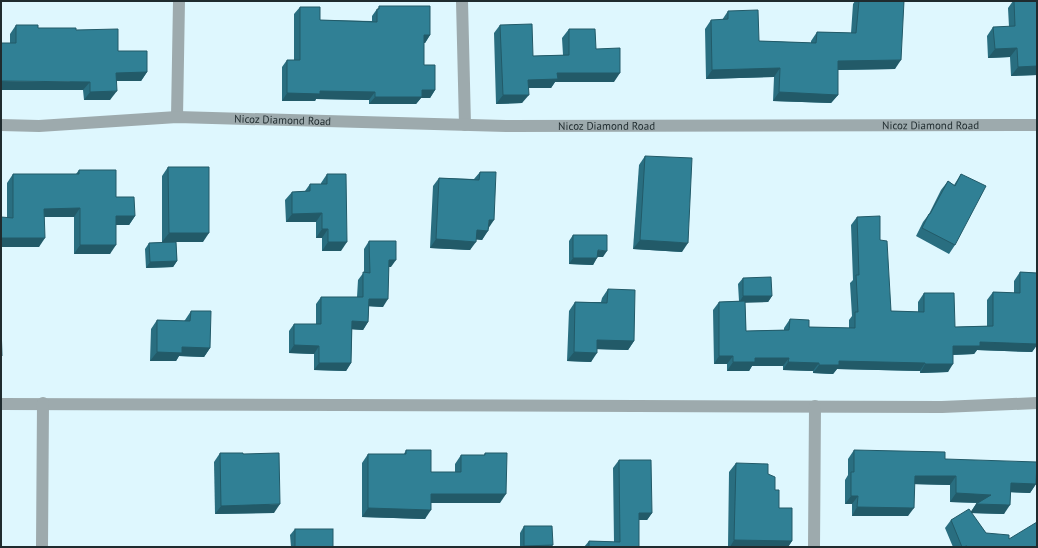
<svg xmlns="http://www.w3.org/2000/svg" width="1038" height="548" viewBox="0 0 1038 548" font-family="'PT Sans',sans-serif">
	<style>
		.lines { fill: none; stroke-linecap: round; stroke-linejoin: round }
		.minor { stroke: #9daaad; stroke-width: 12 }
		.wall { fill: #296e80 }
		.shaded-wall { fill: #225a68 }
		.building { fill: #308095; stroke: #225a68 }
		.labels { text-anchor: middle; stroke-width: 4; stroke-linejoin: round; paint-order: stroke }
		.street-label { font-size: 11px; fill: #1f2b2e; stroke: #fff }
	</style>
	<rect width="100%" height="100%" fill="#def7fe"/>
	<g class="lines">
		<g class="minor">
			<polyline points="462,1 465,125"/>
			<polyline points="177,117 179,1"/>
			<path id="s1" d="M1 125 39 126 177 117 506 126 1037 125"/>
			<polyline points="1,404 942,407 1037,403"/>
			<polyline points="42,547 43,403"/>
			<polyline points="814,547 815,406"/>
		</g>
	</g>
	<g class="wall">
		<polygon points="855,1 904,1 895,69 838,70 838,95 831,103 773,101 774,77 706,79 705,29 711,20 722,20 728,11 759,41 811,43 811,41 817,32 851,33 853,4"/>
		<polygon points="1013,1 1037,1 1037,75 1011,76 1010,57 988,58 987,36 993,27 1009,27 1008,8"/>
		<polygon points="379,6 430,35 425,43 424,43 424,65 435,90 430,98 421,98 416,104 369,104 369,100 316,99 315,101 282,101 282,67 287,60 294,60 294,14 300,7 320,20 372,21 372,16 377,9 378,9"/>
		<polygon points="16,25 38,28 76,30 118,51 147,72 141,81 116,81 110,100 84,100 83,90 10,43 10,34"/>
		<polygon points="500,25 533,56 563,55 562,38 569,29 596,49 614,82 555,82 551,88 528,88 522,103 496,104 494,33"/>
		<polygon points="645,156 682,252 633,249 639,165"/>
		<polygon points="168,167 203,242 176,242 177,261 173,267 146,268 145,249 149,243 172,242 162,242 162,176"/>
		<polygon points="79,170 116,197 135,216 129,225 116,225 110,254 74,254 74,217 44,217 39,247 7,218 7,183 13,174 76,174"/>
		<polygon points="480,172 489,228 482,240 476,239 470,250 430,248 433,186 439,178 474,179"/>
		<polygon points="327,174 341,251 322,251 322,238 316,238 316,222 286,222 285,200 292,192 305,191 310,184 321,184 321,183"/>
		<polygon points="961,174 955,245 949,254 916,236 923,222 929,214 941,190 948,181 954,185"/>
		<polygon points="857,217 880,240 891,311 918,312 918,302 924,293 955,327 987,326 987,300 993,292 1014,293 1014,281 1020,272 1037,273 1037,345 1032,352 977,350 974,354 953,355 948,372 920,373 920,371 837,369 833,374 813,373 813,371 783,370 783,366 752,366 749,371 727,371 727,364 714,364 713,310 719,302 739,301 738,284 743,278 772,296 768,302 745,302 746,331 784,330 784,328 790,319 809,327 849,328 849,320 852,316 850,283 853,280 851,225"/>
		<polygon points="573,235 603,257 597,257 593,265 569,264 569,241"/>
		<polygon points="369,241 391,267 389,267 383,307 369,306 368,322 363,330 352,329 351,363 346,371 314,370 314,354 289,353 289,331 294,324 316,324 316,304 321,297 357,297 358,280 364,272 364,249"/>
		<polygon points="608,289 634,341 628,350 597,349 591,362 567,361 569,311 575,302 601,302 602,298"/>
		<polygon points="191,311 210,348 204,357 179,356 176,361 150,361 151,329 157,320 184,321 185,320"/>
		<polygon points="406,450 431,472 455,472 455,464 461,455 484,455 485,453 500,503 431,503 425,519 362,517 362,463 368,454 404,454"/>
		<polygon points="854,450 945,459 1036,484 1030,493 1010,492 1004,514 971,513 986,533 1037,547 953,547 945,528 951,520 971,512 976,504 978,503 950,502 950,485 914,484 908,516 852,516 852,504 845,504 845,480 848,475 848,459"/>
		<polygon points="220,453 243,454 274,513 215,514 214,462"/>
		<polygon points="619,460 652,513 647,520 639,520 639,547 584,547 589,541 614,542 613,468"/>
		<polygon points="736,463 768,474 775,490 779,508 792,541 788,547 728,547 729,472"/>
		<polygon points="524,526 551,547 520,547 520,533"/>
		<polygon points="295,529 333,547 291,547 290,535"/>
	</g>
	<g class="shaded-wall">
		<polygon points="217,1 304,1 216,2"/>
		<polygon points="424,35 430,35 425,43 419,43"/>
		<polygon points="1017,48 1010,57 988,58 995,49"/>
		<polygon points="901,60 895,69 832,70 838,61"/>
		<polygon points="1037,66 1037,75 1011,76 1018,67"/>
		<polygon points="780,68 774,77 706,79 712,70"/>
		<polygon points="147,72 141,81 110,81 116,73"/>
		<polygon points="557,73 620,73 614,82 555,82 551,88 522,88 528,80"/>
		<polygon points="1,81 90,82 83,90 1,90"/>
		<polygon points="422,90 435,90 430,98 421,98 416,104 369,104 375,97"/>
		<polygon points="117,91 110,100 84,100 90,92"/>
		<polygon points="320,91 375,92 369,100 316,99 315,101 282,101 287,93"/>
		<polygon points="779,92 838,95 831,103 773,101"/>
		<polygon points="503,95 529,95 522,103 496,104"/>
		<polygon points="80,208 74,217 38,217 44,209"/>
		<polygon points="322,213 316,222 286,222 292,214"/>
		<polygon points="116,216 135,216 129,225 110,225"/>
		<polygon points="489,220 494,220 488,229"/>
		<polygon points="322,229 328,229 322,238 316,238"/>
		<polygon points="477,230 488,231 482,240 471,239"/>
		<polygon points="169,233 209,233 203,242 162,242"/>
		<polygon points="1,238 45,238 39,247 1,247"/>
		<polygon points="436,239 476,242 470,250 430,248"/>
		<polygon points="640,240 688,243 682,252 633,249"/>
		<polygon points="328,242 347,242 341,251 322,251"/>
		<polygon points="80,245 116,245 110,254 74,254"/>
		<polygon points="598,250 607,251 603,257 593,257"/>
		<polygon points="573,258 597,258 593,265 569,264"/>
		<polygon points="389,260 396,260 391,267 384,267"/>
		<polygon points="177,261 173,267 146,268 150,262"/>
		<polygon points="743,296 772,296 768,302 739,303"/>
		<polygon points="369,299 388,299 383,307 363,306"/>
		<polygon points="352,321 368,322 363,330 346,329"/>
		<polygon points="597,340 634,341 628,350 591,349"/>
		<polygon points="980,342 1037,344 1037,345 1032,352 977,350 974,354 947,355 953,346"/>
		<polygon points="294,345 319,346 314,354 289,353"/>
		<polygon points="182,347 210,348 204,357 179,356 176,361 150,361 157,352"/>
		<polygon points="574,352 597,353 591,362 567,361"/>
		<polygon points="719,356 733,356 727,364 714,364"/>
		<polygon points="755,358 789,358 783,366 752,366 749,371 727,371 733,362"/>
		<polygon points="839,361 925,363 920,371 837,369 833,374 813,373 819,365"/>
		<polygon points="788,362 819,363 813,371 783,370"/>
		<polygon points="319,363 351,363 346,371 314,370"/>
		<polygon points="925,364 953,364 948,372 920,373"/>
		<polygon points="915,476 956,476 950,485 909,484"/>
		<polygon points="1011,483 1036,484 1030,493 1005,492"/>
		<polygon points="956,493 991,495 985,503 950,502"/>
		<polygon points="431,494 506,494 500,503 425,503"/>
		<polygon points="851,496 858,496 852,504 845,504"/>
		<polygon points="280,504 274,513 215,514 221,506"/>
		<polygon points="976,504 1010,505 1004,514 970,513"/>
		<polygon points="857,507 914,508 908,516 852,516"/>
		<polygon points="368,508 431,510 425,519 362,517"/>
		<polygon points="639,513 652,513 647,520 634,520"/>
		<polygon points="734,540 792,541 788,547 730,547"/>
		<polygon points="553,545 551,547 524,547 524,546"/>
	</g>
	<g class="building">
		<polygon points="859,1 904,1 901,60 838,61 838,95 779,92 780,68 712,70 711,20 728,19 728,11 758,10 759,41 816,43 817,32 856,33"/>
		<polygon points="1014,1 1037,1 1037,66 1018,67 1017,48 995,49 993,27 1015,26"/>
		<polygon points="379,6 430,6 430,35 424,35 424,65 435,65 435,90 422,90 422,97 375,97 375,92 320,91 320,94 287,93 287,60 300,60 300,7 320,7 320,20 377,22 377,9 379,9"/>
		<polygon points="532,24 533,56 569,55 569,29 595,29 596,49 620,48 620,73 557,73 558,79 528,80 529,95 503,95 500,25"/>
		<polygon points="16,25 38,25 38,28 76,28 76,30 118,29 118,51 147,51 147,72 116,73 117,91 90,92 90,82 1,81 1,43 16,43"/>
		<polygon points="645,156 692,158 688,243 640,240"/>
		<polygon points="168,167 209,167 209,233 169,233"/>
		<polygon points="79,170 116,170 116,197 134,197 135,216 116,216 116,245 80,245 80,208 44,209 45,238 1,238 1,217 13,218 13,174 79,174"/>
		<polygon points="480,172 496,172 494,220 489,220 488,231 477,230 476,242 436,239 439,178 479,180"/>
		<polygon points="327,174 346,174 347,242 328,242 328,229 322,229 322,213 292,214 292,192 310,191 310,184 327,184"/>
		<polygon points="961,174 986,186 955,245 922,228 929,214 930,214 948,181 955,186"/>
		<polygon points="880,216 880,240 887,241 891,311 924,312 924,293 954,293 955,327 993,326 993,292 1020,293 1020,272 1037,273 1037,344 980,342 980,346 953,346 953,364 925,364 925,363 839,361 839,365 819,365 819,363 788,362 789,358 755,358 755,362 733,362 733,356 719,356 719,302 745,301 746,331 789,330 790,319 809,320 809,327 855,328 855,312 858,312 856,275 859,275 857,217"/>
		<polygon points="573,235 607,235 607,251 598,250 597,258 573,258"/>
		<polygon points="369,241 396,241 396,260 389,260 388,299 369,299 368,322 352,321 351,363 319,363 319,346 294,345 294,324 321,324 321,297 363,297 363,272 370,273"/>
		<polygon points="176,242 177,261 150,262 149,243"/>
		<polygon points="771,277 772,296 743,296 743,278"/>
		<polygon points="608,289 635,290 634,341 597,340 597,353 574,352 575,302 607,303"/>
		<polygon points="191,311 211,311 210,348 182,347 182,353 157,352 157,320 190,321"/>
		<polygon points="1,325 2,356 1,356"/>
		<polygon points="406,450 431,450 431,472 461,472 461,455 485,455 485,453 507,453 506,494 431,494 431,510 368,508 368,454 406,454"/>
		<polygon points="854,450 945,452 945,459 1037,462 1036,484 1011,483 1010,505 976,504 991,495 956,493 956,476 915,476 914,508 857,507 858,496 851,496 851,472 854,472"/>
		<polygon points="220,453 243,453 243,454 279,453 280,504 221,506"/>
		<polygon points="619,460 651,460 652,513 639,513 639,547 589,547 589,541 620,542"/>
		<polygon points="736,463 768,464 768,474 775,477 775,490 779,490 779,508 792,508 792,541 734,540"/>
		<polygon points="969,509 986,533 1009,535 1009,539 1037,522 1037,547 967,547 967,546 962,547 951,520"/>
		<polygon points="524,526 552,526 553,545 524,546"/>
		<rect x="295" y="529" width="38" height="18"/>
	</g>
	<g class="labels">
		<g class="street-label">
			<text dy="4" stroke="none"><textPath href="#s1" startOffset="282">Nicoz Diamond Road</textPath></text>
			<text dy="4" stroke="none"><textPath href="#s1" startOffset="606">Nicoz Diamond Road</textPath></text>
			<text dy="4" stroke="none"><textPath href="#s1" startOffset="930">Nicoz Diamond Road</textPath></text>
		</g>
	</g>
	<rect width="1038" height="548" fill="none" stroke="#1f2b2e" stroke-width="4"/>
</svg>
